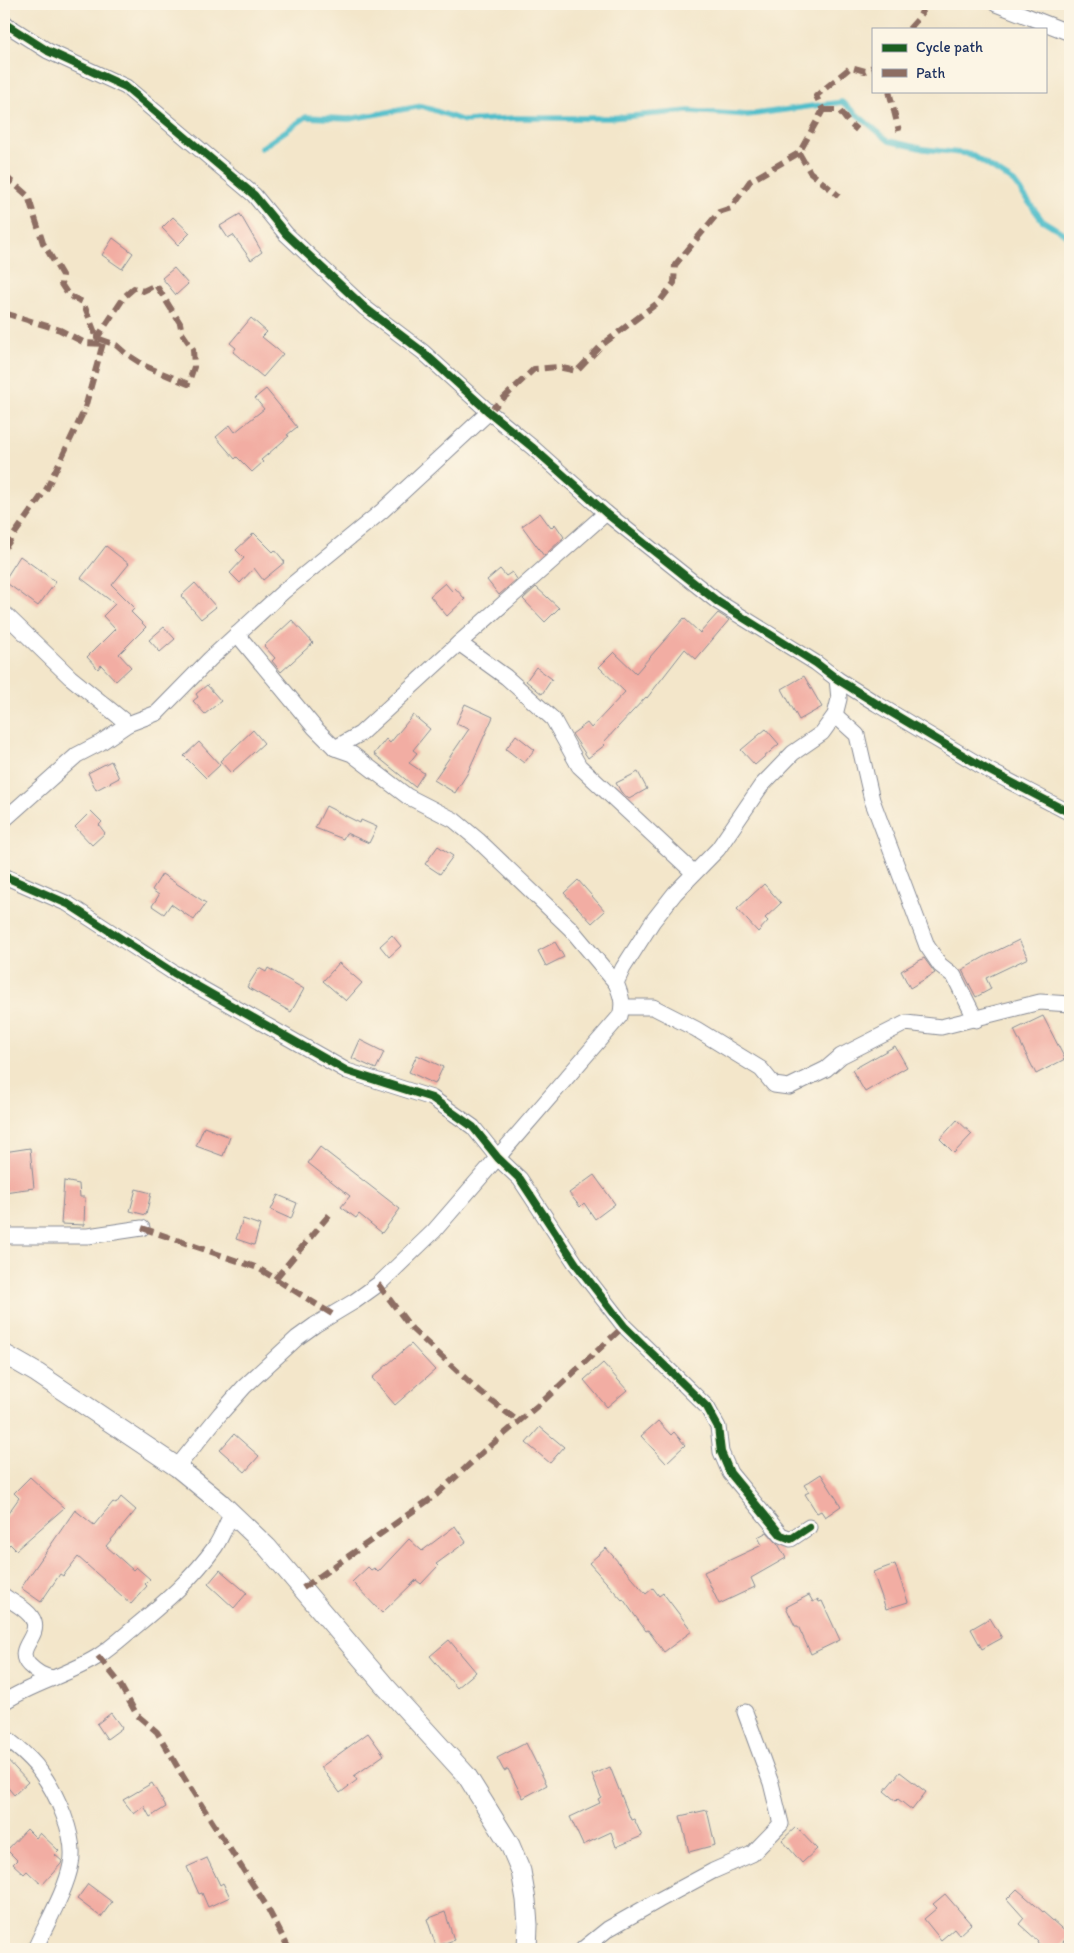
<svg xmlns="http://www.w3.org/2000/svg" width="1074" height="1953" viewBox="0 0 1074 1953" font-family="Itim,sans-serif">
	<style>
		.lines { fill: none; stroke-linecap: round; stroke-linejoin: round }
		.stream { stroke: #51beca; stroke-width: 5.5 }
		.building { fill: #f2ada3 }
		.minor-casing { stroke: #878a94; stroke-width: 17 }
		.tertiary-casing { stroke: #878a94; stroke-width: 21 }
		.minor { stroke: #fff; stroke-width: 15 }
		.tertiary { stroke: #fff; stroke-width: 19 }
		.quiet { stroke: #8d6e63; stroke-width: 6; stroke-dasharray: 12 6; stroke-linecap: butt }
		.cycleway-casing { stroke: #fcf5e5; stroke-width: 11 }
		.cycleway { stroke: #1b5e20; stroke-width: 8 }
	</style>
	<rect width="100%" height="100%" fill="#fcf5e5"/>
	<filter id="ink" filterUnits="userSpaceOnUse"><feTurbulence type="fractalNoise" baseFrequency=".02" numOctaves="2"/><feDisplacementMap in="SourceGraphic" scale="10" xChannelSelector="R" yChannelSelector="G"/><feConvolveMatrix kernelMatrix="1 2 1 2 8 2 1 2 1" color-interpolation-filters="sRGB"/></filter>
	<filter id="wash" filterUnits="userSpaceOnUse"><feTurbulence type="fractalNoise" baseFrequency=".0096" numOctaves="4" result="noise"/><feDisplacementMap in="SourceGraphic" scale="20" xChannelSelector="R" yChannelSelector="G"/><feGaussianBlur stdDeviation="1.12" result="paint"/><feColorMatrix in="noise" values="0 0 0 0 0 0 0 0 0 0 0 0 0 0 0 0 0 1.4 0 .05"/><feComposite in="paint" operator="in"/></filter>
	<g filter="url(#wash)">
		<rect width="100%" height="100%" fill="#f3e6ca"/>
		<g class="lines">
			<polyline class="stream" points="261,148 306,117 349,119 422,106 464,121 515,118 609,118 689,111 748,115 842,102 889,141 924,149 970,154 1014,182 1042,220 1070,237"/>
		</g>
		<g id="blocks">
			<g class="building">
				<polygon points="240,214 262,252 251,260 233,235 228,238 220,226"/>
				<polygon points="173,217 190,233 178,245 162,228"/>
				<polygon points="113,238 133,253 122,269 102,255"/>
				<polygon points="174,268 188,284 176,295 162,278"/>
				<polygon points="251,318 267,332 262,337 283,354 263,377 233,352 236,348 230,343"/>
				<polygon points="266,389 297,427 287,435 289,436 261,460 263,462 252,472 237,457 235,459 216,437 230,425 235,432 264,409 255,398"/>
				<polygon points="540,513 551,528 555,524 564,537 544,556 522,526"/>
				<polygon points="254,533 273,552 275,550 285,562 263,580 254,568 240,583 230,573 244,558 236,550"/>
				<polygon points="106,546 129,564 112,585 135,608 131,612 146,627 119,654 131,667 116,681 101,665 98,669 87,657 115,629 103,616 115,604 81,578"/>
				<polygon points="20,556 56,582 38,606 4,581"/>
				<polygon points="500,569 506,576 512,572 517,579 499,595 487,580"/>
				<polygon points="195,583 216,607 201,619 181,596"/>
				<polygon points="445,583 452,591 455,588 465,599 447,616 430,596"/>
				<polygon points="536,587 559,608 545,622 523,599"/>
				<polygon points="718,613 729,620 696,659 685,649 647,698 646,697 603,743 605,745 588,758 572,734 587,723 591,728 625,692 599,667 614,652 636,673 684,618 700,633"/>
				<polygon points="292,620 313,643 281,672 272,661 275,658 264,646"/>
				<polygon points="164,627 175,639 160,652 149,640"/>
				<polygon points="536,667 552,679 542,694 526,681"/>
				<polygon points="804,676 822,707 799,720 782,689"/>
				<polygon points="207,685 221,701 205,714 193,701 198,697 196,694"/>
				<polygon points="465,704 493,717 467,774 455,793 434,780 469,729 456,724"/>
				<polygon points="413,715 430,729 413,750 417,753 409,763 424,773 415,787 374,754 386,739 390,743"/>
				<polygon points="766,729 779,744 755,765 741,750"/>
				<polygon points="253,730 264,743 231,773 220,761"/>
				<polygon points="516,735 535,750 524,763 506,749"/>
				<polygon points="199,742 220,765 206,778 184,756"/>
				<polygon points="111,761 119,778 96,790 88,773"/>
				<polygon points="638,772 647,789 629,799 621,792 616,783"/>
				<polygon points="326,806 360,823 361,820 377,827 369,843 346,833 343,839 315,828"/>
				<polygon points="91,811 102,822 99,825 105,833 92,845 75,827"/>
				<polygon points="438,846 453,856 440,874 425,864"/>
				<polygon points="162,874 206,903 194,920 171,904 164,914 152,906 159,895 152,890"/>
				<polygon points="578,880 605,911 592,923 564,893"/>
				<polygon points="764,884 781,903 765,918 768,921 758,932 737,909"/>
				<polygon points="392,935 401,946 389,957 380,946"/>
				<polygon points="1019,940 1028,958 986,978 991,989 976,997 962,970 984,957"/>
				<polygon points="555,942 564,957 546,966 538,951"/>
				<polygon points="924,958 935,973 910,988 901,971"/>
				<polygon points="339,963 362,983 346,1001 323,981"/>
				<polygon points="259,968 266,972 268,968 304,989 291,1012 247,987"/>
				<polygon points="1043,1016 1065,1059 1036,1074 1014,1030"/>
				<polygon points="360,1040 384,1052 376,1069 352,1058"/>
				<polygon points="895,1046 907,1067 865,1092 852,1070"/>
				<polygon points="417,1055 443,1067 435,1084 409,1072"/>
				<polygon points="957,1120 972,1134 954,1153 940,1139"/>
				<polygon points="204,1127 230,1137 223,1156 196,1146"/>
				<polygon points="320,1147 400,1209 382,1233 359,1214 356,1218 341,1207 350,1196 308,1163"/>
				<polygon points="30,1148 34,1188 4,1192 4,1152"/>
				<polygon points="594,1175 615,1204 595,1219 584,1203 580,1207 569,1193"/>
				<polygon points="64,1181 79,1184 80,1197 85,1197 84,1225 61,1224"/>
				<polygon points="136,1189 151,1193 146,1215 130,1211"/>
				<polygon points="278,1195 297,1203 291,1219 271,1210"/>
				<polygon points="243,1219 260,1225 254,1245 236,1239"/>
				<polygon points="411,1344 435,1370 395,1405 372,1378"/>
				<polygon points="603,1363 627,1390 607,1407 584,1380"/>
				<polygon points="658,1421 671,1435 674,1432 685,1445 666,1463 641,1436"/>
				<polygon points="540,1427 564,1447 550,1463 526,1443"/>
				<polygon points="234,1434 259,1456 245,1472 220,1450"/>
				<polygon points="821,1474 841,1506 825,1517 821,1511 817,1513 805,1494 809,1492 804,1485"/>
				<polygon points="30,1477 64,1508 16,1550 10,1544 4,1550 4,1519 19,1498 14,1493"/>
				<polygon points="121,1497 136,1510 106,1546 133,1570 136,1567 150,1579 145,1584 147,1586 131,1604 78,1557 63,1576 60,1574 41,1602 21,1588 75,1510 94,1525 113,1502 116,1504"/>
				<polygon points="455,1526 466,1542 436,1564 438,1566 421,1584 416,1580 382,1613 352,1582 368,1567 371,1570 374,1568 378,1572 409,1539 422,1551"/>
				<polygon points="767,1532 778,1544 786,1558 751,1578 755,1587 719,1604 704,1572 762,1545 758,1537"/>
				<polygon points="606,1548 646,1594 653,1588 659,1596 663,1593 692,1631 664,1652 648,1630 646,1631 623,1599 622,1600 589,1563"/>
				<polygon points="895,1564 908,1602 886,1609 873,1572"/>
				<polygon points="220,1570 247,1593 234,1608 208,1584"/>
				<polygon points="809,1595 813,1602 818,1599 819,1602 822,1601 840,1640 811,1654 798,1626 795,1626 786,1607"/>
				<polygon points="990,1618 1002,1638 982,1649 971,1629"/>
				<polygon points="449,1640 476,1672 457,1688 430,1656"/>
				<polygon points="111,1713 122,1728 107,1739 97,1724"/>
				<polygon points="368,1733 384,1755 354,1776 357,1780 340,1793 321,1767"/>
				<polygon points="526,1743 547,1785 523,1798 508,1769 504,1771 497,1758"/>
				<polygon points="4,1756 28,1782 14,1795 4,1783"/>
				<polygon points="610,1767 631,1820 634,1819 642,1836 616,1847 611,1832 583,1845 570,1817 600,1803 598,1799 601,1797 592,1775"/>
				<polygon points="900,1772 926,1792 912,1810 898,1799 896,1801 884,1791"/>
				<polygon points="152,1783 166,1807 150,1817 144,1806 134,1814 123,1800"/>
				<polygon points="707,1810 715,1845 689,1852 680,1816"/>
				<polygon points="796,1827 817,1849 802,1863 782,1840"/>
				<polygon points="27,1829 36,1838 40,1833 59,1851 55,1855 62,1861 61,1864 42,1885 27,1871 24,1874 13,1864 17,1860 7,1850"/>
				<polygon points="207,1858 220,1885 223,1883 230,1897 208,1907 202,1893 199,1894 187,1867"/>
				<polygon points="88,1884 112,1902 101,1917 77,1899"/>
				<polygon points="1017,1889 1069,1935 1057,1949 1044,1949 1037,1943 1038,1941 1019,1924 1024,1918 1007,1899"/>
				<polygon points="945,1894 971,1924 959,1935 954,1929 941,1940 924,1919 937,1908 933,1904"/>
				<polygon points="445,1912 454,1940 436,1946 427,1919"/>
			</g>
		</g>
	</g>
	<g filter="url(#ink)">
		<use href="#blocks" fill-opacity="0" stroke="#878a94" stroke-width="1"/>
		<g class="lines">
			<defs>
				<g id="minor">
					<polyline points="996,4 1070,33"/>
					<polyline points="4,23 48,51 126,87 254,195 286,234 365,308 423,352 489,412 532,447 606,513 718,602 816,663 837,679 877,704 988,770 1070,813"/>
					<polyline points="4,613 70,677 128,724"/>
					<polyline points="237,634 315,728 335,748 352,754 407,796 454,820 478,840 570,928 616,983"/>
					<polyline points="459,643 506,677 553,719 579,766 694,873"/>
					<polyline points="835,715 857,735 872,800 927,946 940,965 954,976 976,1020"/>
					<polyline points="335,748 360,734 459,643 606,513"/>
					<polyline points="4,820 77,755 100,743 128,724 157,713 210,659 283,592 382,511 489,412"/>
					<polyline points="4,876 68,904 174,973 347,1071 432,1098 473,1127 498,1158 520,1179 576,1264 624,1326 707,1407 718,1427 721,1452 730,1473 781,1535 791,1539 809,1527"/>
					<polyline points="623,1007 653,1007 696,1029 761,1069 774,1085 789,1087 826,1069 841,1056 906,1023 941,1027 1040,1002 1070,1004"/>
					<polyline points="4,1236 88,1236 142,1228"/>
					<path d="M177 1467 220 1414 244 1387 297 1338 315 1325 355 1301 380 1283 434 1231 620 1016C624 1003 621 995 616 983L623 968 653 921 675 893 718 849 761 786 793 753 822 733 835 715 839 699 837 679"/>
					<path d="M4 1596C13 1603 30 1610 34 1622 39 1638 14 1649 29 1665 37 1673 43 1676 53 1678"/>
					<path d="M4 1702C33 1683 68 1675 97 1657 111 1648 124 1636 136 1626 165 1602 193 1578 215 1547 222 1537 226 1524 232 1513"/>
					<path d="M4 1736C16 1747 31 1757 40 1771 56 1792 77 1837 71 1864 66 1891 46 1924 35 1949"/>
					<polyline points="583,1949 608,1929 659,1900 713,1871 752,1854 781,1824 771,1783 745,1712"/>
				</g>
				<polyline id="tertiary" points="4,1354 37,1373 177,1467 221,1503 267,1547 385,1686 467,1776 510,1845 521,1871 526,1900 528,1925 527,1949"/>
			</defs>
			<use href="#minor" class="minor-casing"/>
			<use href="#tertiary" class="tertiary-casing"/>
			<use href="#minor" class="minor"/>
			<use href="#tertiary" class="tertiary"/>
			<g class="quiet">
				<polyline points="909,29 918,19 926,4"/>
				<polyline points="889,91 899,131"/>
				<polyline points="823,110 839,110 849,123 857,130"/>
				<polyline points="799,153 810,172 839,196"/>
				<polyline points="4,175 28,196 43,243 62,275 61,284 69,296 83,302 97,338 116,345 125,353 145,366 188,384 194,367 193,349 182,333 180,323 156,285 143,291 134,288 125,296 97,338 103,343 83,415"/>
				<polyline points="4,313 60,330 85,343 103,344"/>
				<polyline points="489,412 534,369 557,367 577,371 603,344 660,301 674,283 675,265 719,212 731,208 750,181 799,153 823,110 816,96 851,67 865,71 873,67"/>
				<polyline points="4,549 47,488 85,409"/>
				<polyline points="142,1228 258,1268 332,1314"/>
				<polyline points="275,1279 330,1214"/>
				<polyline points="378,1284 412,1329 480,1392 519,1422"/>
				<polyline points="303,1588 436,1495 484,1451 542,1402 624,1326"/>
				<polyline points="98,1656 118,1681 137,1715 157,1732 184,1778 266,1905 289,1949"/>
			</g>
			<defs>
				<g id="cycleway">
					<polyline points="4,23 48,51 126,87 254,195 286,234 365,308 423,352 489,412 532,447 606,513 718,602 816,663 837,679 877,704 988,770 1070,813"/>
					<polyline points="4,876 68,904 174,973 347,1071 432,1098 473,1127 498,1158 520,1179 576,1264 624,1326 707,1407 718,1427 721,1452 730,1473 781,1535 791,1539 809,1527"/>
				</g>
			</defs>
			<use href="#cycleway" class="cycleway-casing"/>
			<use href="#cycleway" class="cycleway"/>
		</g>
	</g>
	<rect width="1074" height="1953" fill="none" stroke="#fcf5e5" stroke-width="20"/>
	<rect x="872" y="28" width="175" height="65" fill="#fcf5e5" stroke="#a2a6af"/>
	<rect x="882" y="44" width="25" height="8" fill="#1b5e20" stroke="#a2a6af"/>
	<text x="916" y="52" font-size="15" fill="#1b2f5e">Cycle path</text>
	<rect x="882" y="69" width="25" height="8" fill="#8d6e63" stroke="#a2a6af"/>
	<text x="916" y="78" font-size="15" fill="#1b2f5e">Path</text>
</svg>
